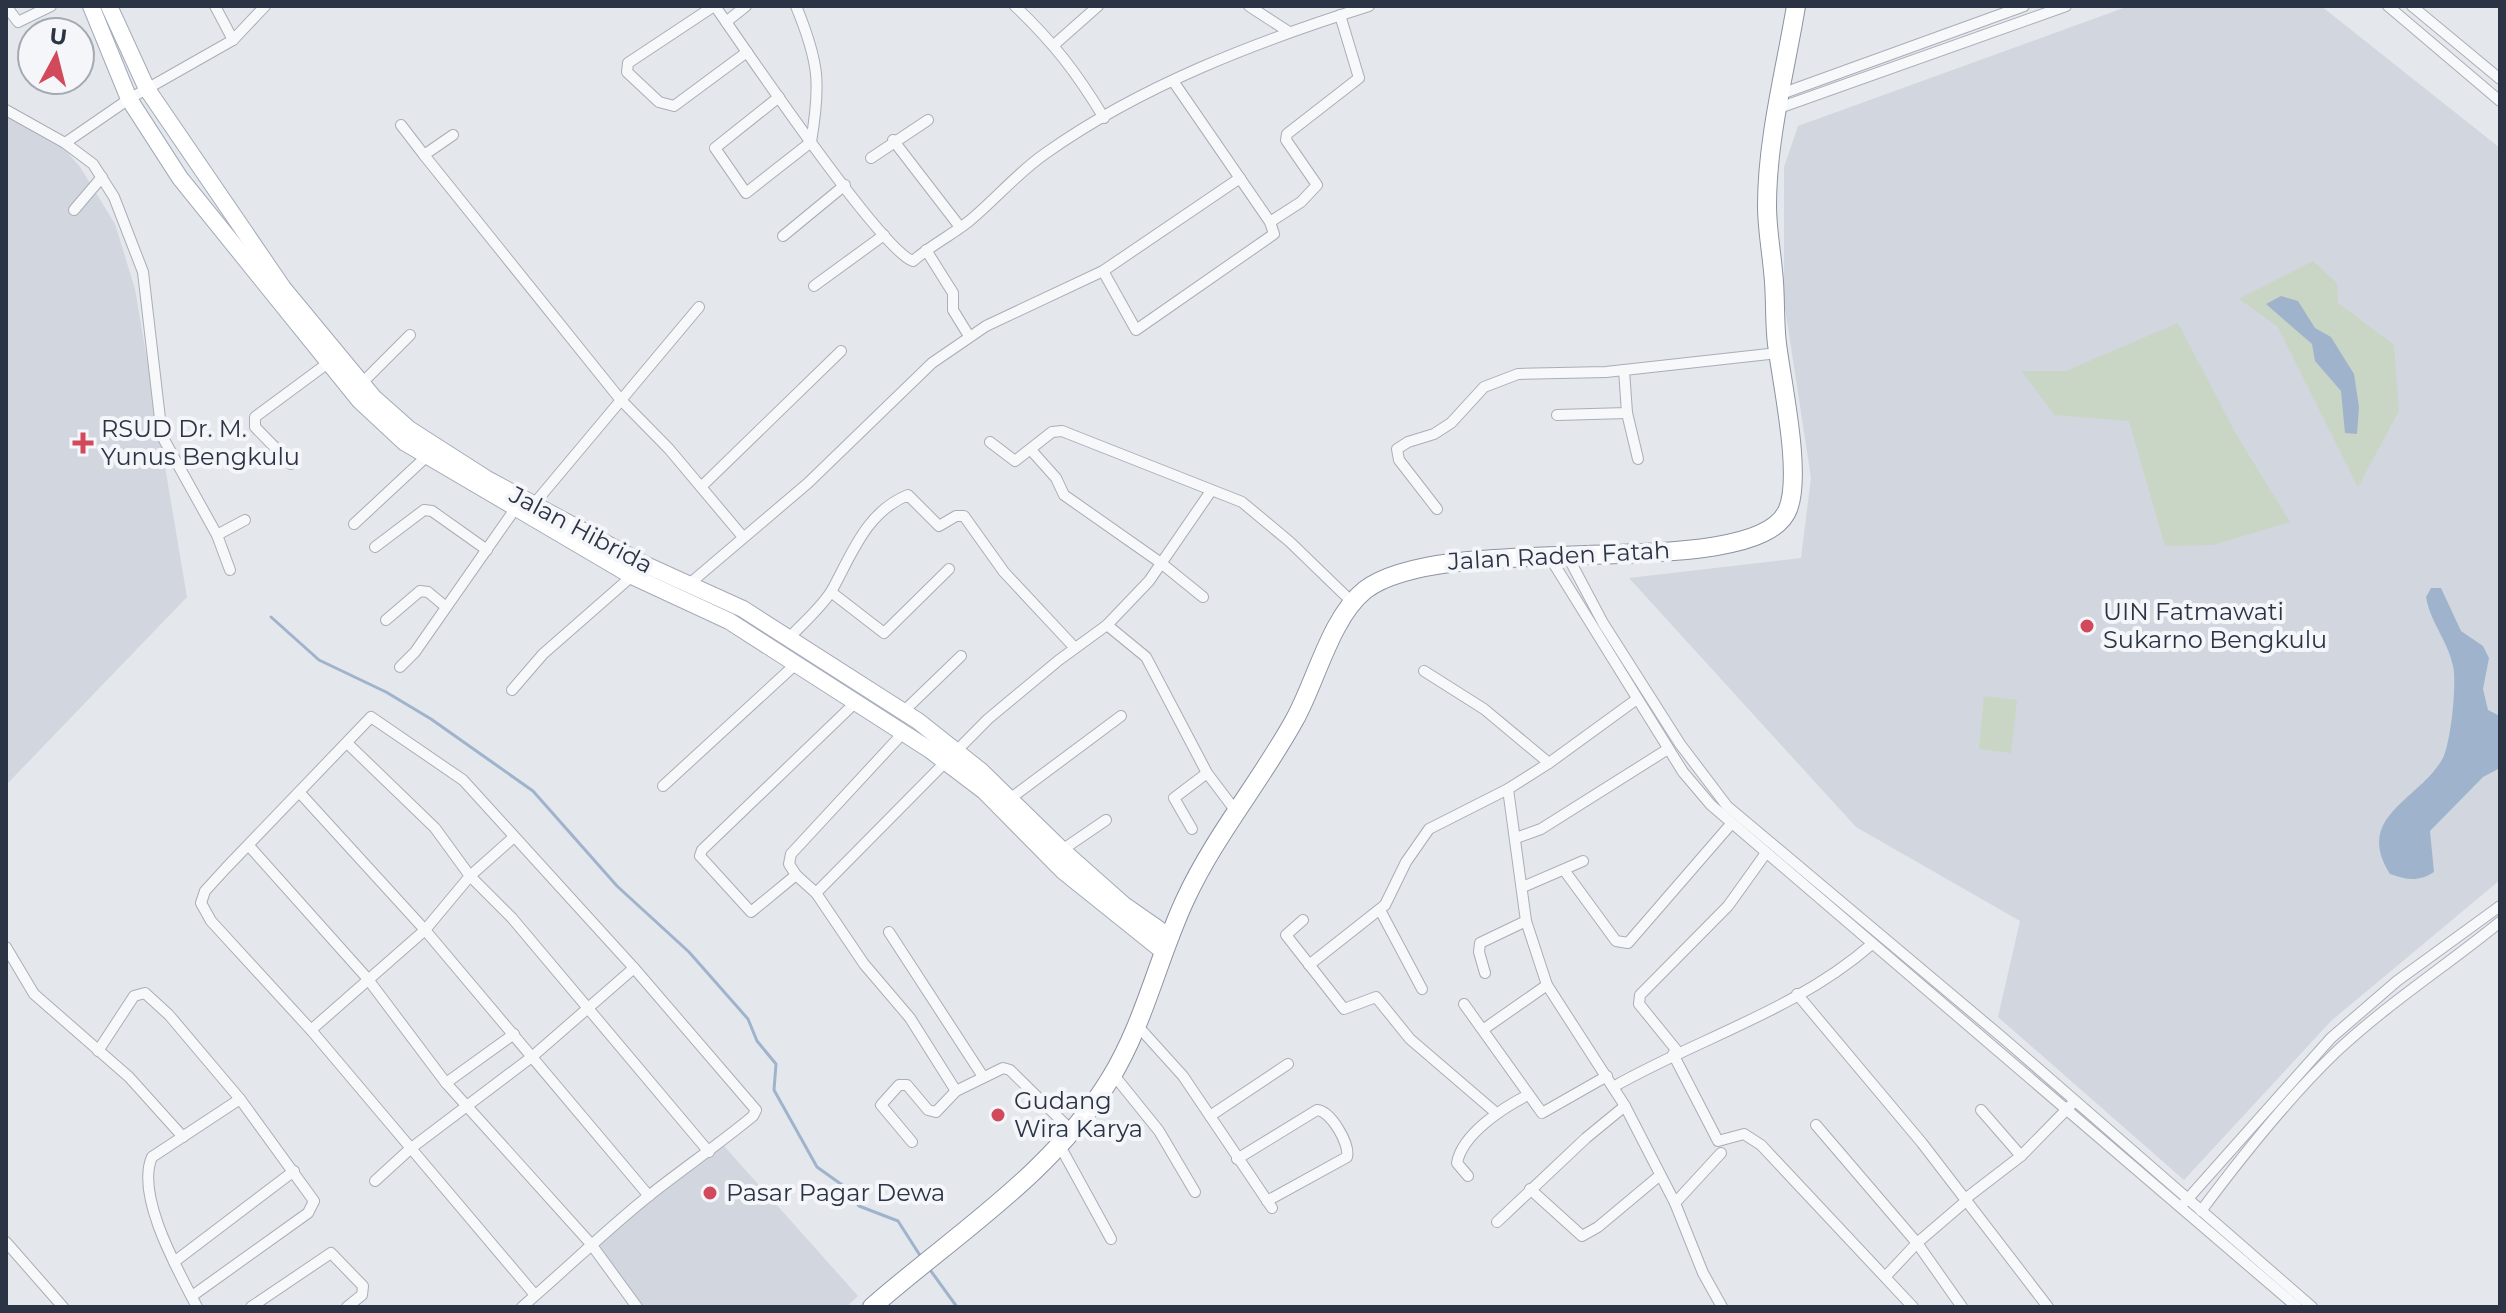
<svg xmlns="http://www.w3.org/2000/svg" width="2506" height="1313" viewBox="0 0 2506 1313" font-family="Montserrat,sans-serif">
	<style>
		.built { fill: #d2d6de }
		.green { fill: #c9d6c5 }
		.water { fill: #9fb4cc }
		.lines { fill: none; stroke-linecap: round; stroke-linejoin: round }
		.stream { stroke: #9fb4cc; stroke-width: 3 }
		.minor-casing { stroke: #a9aeb7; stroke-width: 12 }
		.primary-casing { stroke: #a3abb8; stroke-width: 18 }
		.trunk-casing { stroke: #8b94a3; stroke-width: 20 }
		.minor { stroke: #f7f8fa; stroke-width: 10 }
		.primary { stroke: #fff; stroke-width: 16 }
		.trunk { stroke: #fff; stroke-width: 18 }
		.poi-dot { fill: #d1495b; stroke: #f4f6f9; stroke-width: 3 }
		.labels { text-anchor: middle; stroke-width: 8; stroke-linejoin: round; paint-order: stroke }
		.poi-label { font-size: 24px; fill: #2b3445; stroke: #f4f6f9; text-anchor: start }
		.street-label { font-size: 24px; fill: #2b3445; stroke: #f4f6f9 }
	</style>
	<rect width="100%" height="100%" fill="#e4e7ec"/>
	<g class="built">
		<polygon points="2129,6 2321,6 2500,148 2500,880 2331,1021 2184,1180 1998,1017 2020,921 1856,827 1629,578 1801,558 1811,478 1784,301 1784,167 1798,126"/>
		<polygon points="6,113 59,143 80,167 115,224 135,289 187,597 6,785"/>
		<polygon points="716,1137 858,1296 846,1307 636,1307 592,1249"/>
	</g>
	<g class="green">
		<polygon points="2313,261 2337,283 2338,303 2394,345 2399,411 2358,487 2278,327 2239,299"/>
		<polygon points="2178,323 2236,434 2290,522 2213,545 2165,546 2129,421 2054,415 2022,371 2066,371"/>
		<polygon points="1984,696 2017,700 2011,753 1979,749"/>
	</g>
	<g class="water">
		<polygon points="2281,296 2298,301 2315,328 2331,337 2354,374 2359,407 2357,434 2345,433 2341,391 2315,361 2312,344 2266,304"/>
		<path d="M2431 588H2441L2461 631 2483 646 2489 658 2483 689 2488 710 2500 716V768L2483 777 2430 831 2434 872C2418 882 2408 880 2390 874 2353 816 2420 800 2443 758 2451 742 2457 683 2453 666 2448 641 2430 622 2426 597Z"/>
	</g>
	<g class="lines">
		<g class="stream">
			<polyline points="271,617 319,660 386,692 431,719 533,791 617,886 689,952 748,1019 757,1041 776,1064 774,1090 817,1167 845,1187 859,1206 898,1221 921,1257"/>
			<polyline points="928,1267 957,1307"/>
		</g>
		<defs>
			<g id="minor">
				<polyline points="6,6 18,22 51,6"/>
				<polyline points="215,6 233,40"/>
				<polyline points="714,6 628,63 627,72 659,102 674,106 747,52"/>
				<path d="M715 6C743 46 881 251 913 261 930 246 950 236 968 222 995 200 1018 172 1046 153 1142 85 1258 41 1369 6"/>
				<path d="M1015 6C1053 42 1077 73 1104 118"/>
				<polyline points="1249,6 1289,32"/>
				<polyline points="2388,6 2500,101"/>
				<polyline points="2412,6 2500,79"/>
				<polyline points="726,22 746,6"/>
				<polyline points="1055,44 1098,6"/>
				<polyline points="1781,94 2024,6"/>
				<path d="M779 97 715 148 746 193 811 142C821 83 819 62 796 6"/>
				<polyline points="1779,108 2066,6"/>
				<polyline points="6,110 65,143 93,164 114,197 143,272 162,436 217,535 230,570"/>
				<polyline points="401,125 424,155"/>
				<polyline points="453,135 424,155 620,399 669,449 743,537"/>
				<polyline points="893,140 960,227"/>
				<polyline points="65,143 129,99 233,40 265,6"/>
				<polyline points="871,158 928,120"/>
				<polyline points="74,210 102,177"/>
				<polyline points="1270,222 1301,202 1317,185 1286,140 1287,134 1359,78 1340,15"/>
				<polyline points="783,236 845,185"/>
				<polyline points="926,250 953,293 953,310 969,336"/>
				<polyline points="1103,271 1136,330 1274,234 1270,222 1173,81"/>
				<polyline points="814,286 884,235"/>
				<polyline points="362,383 410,335"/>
				<polyline points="1627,413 1638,459"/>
				<polyline points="1557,415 1627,413 1624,370"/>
				<polyline points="990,442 1015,461 1052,432 1062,431 1242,502 1290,542 1352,602"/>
				<polyline points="1031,450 1056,478 1064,495 1161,563 1203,597"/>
				<polyline points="291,464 255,427 255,417 328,363"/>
				<polyline points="701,487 841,351"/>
				<polyline points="534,504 699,307"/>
				<polyline points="1437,509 1399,460 1397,449 1408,442 1434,434 1451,423 1484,387 1518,374 1606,372 1778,353"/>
				<polyline points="354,524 426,457"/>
				<polyline points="217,535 245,520"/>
				<polyline points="375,547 424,510 432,511 487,550"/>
				<polyline points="1567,555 1603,623 1680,744 1727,806 2003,1038 2312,1307"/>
				<polyline points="1549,556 1683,772 1711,805 2297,1307"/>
				<polyline points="688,585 808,483 932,363 986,326 1103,271 1240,178"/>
				<polyline points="831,592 884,633 949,569"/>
				<polyline points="386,620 420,591 428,592 446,607"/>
				<polyline points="1107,625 1146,657 1207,773 1235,810"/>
				<path d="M790 637C804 622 822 607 832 590 852 554 866 512 908 495L939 526 956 516H964L1004 572 1075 648"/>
				<polyline points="400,667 415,652 515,509"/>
				<polyline points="1424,671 1484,709 1549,763 1637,699"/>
				<polyline points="512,690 543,654 632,576"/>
				<polyline points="857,701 702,850 700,856 751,912 796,875 816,893 864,964 910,1018 956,1091"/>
				<polyline points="903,712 961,656"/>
				<polyline points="347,743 435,828 470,876 512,918 709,1152"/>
				<polyline points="1549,763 1508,789 1526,921 1547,985 1625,1106 1675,1203 1703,1273 1722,1307"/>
				<polyline points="663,786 797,663"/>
				<polyline points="300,793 425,930 649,1196"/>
				<polyline points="1011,798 1121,716"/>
				<polyline points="1192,829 1174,798 1207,773"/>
				<polyline points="1516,838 1541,829 1668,749"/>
				<polyline points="250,847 367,978 446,1083 591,1244 637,1307"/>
				<polyline points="1062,850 1106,820"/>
				<polyline points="1564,870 1616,941 1628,943 1731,824"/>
				<polyline points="796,875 789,864 791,854 903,733"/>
				<polyline points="1523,887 1583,861"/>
				<polyline points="816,893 988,719 1059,660 1107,625 1149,581 1211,491"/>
				<polyline points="1380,910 1422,989"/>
				<polyline points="1303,920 1286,935 1344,1009 1376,997 1410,1039 1495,1112"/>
				<polyline points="889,932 982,1075"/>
				<polyline points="6,947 34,994 129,1077 183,1137"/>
				<polyline points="1309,965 1385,905 1406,862 1429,829 1508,789"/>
				<polyline points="1485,973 1479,952 1480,943 1526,921"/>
				<polyline points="1797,994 1922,1143 2048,1307"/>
				<polyline points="1464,1004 1542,1113 1607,1076"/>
				<polyline points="1136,1024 1183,1076 1272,1208"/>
				<polyline points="1484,1029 1547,985"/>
				<polyline points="311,1030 425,930 470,876 514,837"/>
				<polyline points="98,1051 134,996 145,993 169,1015 240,1099 314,1201 308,1213 192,1296"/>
				<polyline points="1678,1052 1639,1004 1640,995 1728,906 1766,853"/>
				<polyline points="1673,1054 1718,1141 1744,1134 1761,1145 1913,1307"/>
				<polyline points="1113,1074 1159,1131 1195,1192"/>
				<polyline points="446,1083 514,1034"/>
				<path d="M1613 1087C1699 1038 1797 1010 1872 944"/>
				<polyline points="1981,1110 2021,1156"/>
				<polyline points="1210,1116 1288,1064"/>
				<polyline points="1816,1125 1917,1243 1962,1307"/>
				<polyline points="912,1142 881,1105 899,1085 907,1085 928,1110 936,1112 956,1091 1003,1068 1010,1070 1072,1131"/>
				<polyline points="1060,1146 1111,1239"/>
				<path d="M1237 1159 1317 1110C1331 1111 1350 1144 1347 1157L1267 1201"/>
				<path d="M1468 1176 1457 1163C1462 1134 1504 1107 1528 1095"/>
				<polyline points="375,1181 410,1149 533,1056 634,968"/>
				<polyline points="1530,1189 1582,1236 1598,1227 1659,1176"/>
				<polyline points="1965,1199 2021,1156 2071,1105"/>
				<polyline points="2185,1202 2331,1038 2397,981 2500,906"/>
				<polyline points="1675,1203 1721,1153"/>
				<path d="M2201 1211C2242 1156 2287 1099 2336 1052 2387 1004 2446 966 2500 922"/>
				<polyline points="1497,1222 1586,1138 1625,1106"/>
				<polyline points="6,1242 63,1307"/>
				<polyline points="174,1262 294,1171"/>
				<polyline points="1886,1276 1917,1243 1966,1201"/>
				<path d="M197 1307C179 1272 135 1196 152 1157L240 1099"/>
				<polyline points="251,1307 331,1253 363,1286 362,1295 347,1307"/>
				<path d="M522 1307C564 1271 603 1233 646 1198 681 1170 718 1145 753 1116L756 1110 634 968 463 780 371 717 226 868 205 891 201 903 211 921 311 1030 535 1295"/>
			</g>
			<g id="primary">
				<polyline points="91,6 129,99 180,178 360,401 404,442 632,576 729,621 930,750 984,791 1063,871 1164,952"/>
				<polyline points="109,6 147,89 283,288 374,398 409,429 487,479 646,565 743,609 918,721 981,771 1062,850 1124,905 1170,937"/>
			</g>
			<path id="trunk" d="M872 1307C954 1235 1052 1174 1110 1079 1144 1024 1158 958 1185 900 1215 835 1261 781 1295 719 1316 681 1331 617 1365 590 1448 527 1758 586 1788 509 1802 474 1782 384 1777 344 1774 320 1776 295 1773 271 1771 249 1767 228 1767 206 1767 139 1785 72 1796 6"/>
		</defs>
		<use href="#minor" class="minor-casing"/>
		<use href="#primary" class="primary-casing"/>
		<use href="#trunk" class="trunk-casing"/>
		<use href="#minor" class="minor"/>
		<use href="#primary" class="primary"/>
		<use href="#trunk" class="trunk"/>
	</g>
	<g class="poi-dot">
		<path d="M79 431h8v8h8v8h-8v8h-8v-8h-8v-8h8z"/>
		<circle cx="2087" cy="626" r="8"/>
		<circle cx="998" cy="1115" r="8"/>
		<circle cx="710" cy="1193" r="8"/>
	</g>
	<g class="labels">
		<g class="poi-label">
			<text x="101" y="437">RSUD Dr. M.<tspan x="101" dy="28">Yunus Bengkulu</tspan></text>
			<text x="2103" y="620">UIN Fatmawati<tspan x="2103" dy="28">Sukarno Bengkulu</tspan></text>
			<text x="1014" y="1109">Gudang<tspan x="1014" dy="28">Wira Karya</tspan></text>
			<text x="726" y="1201">Pasar Pagar Dewa</text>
		</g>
		<g class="street-label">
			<text transform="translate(581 530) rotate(28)" y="8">Jalan Hibrida</text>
			<text transform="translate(1559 556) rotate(-3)" y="8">Jalan Raden Fatah</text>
		</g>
	</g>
	<rect width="2506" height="1313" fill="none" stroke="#2b3445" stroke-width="16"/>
	<g transform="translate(56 56) rotate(7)"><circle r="38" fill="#f4f6f9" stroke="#a4a8b1" stroke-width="2"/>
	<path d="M0-6L14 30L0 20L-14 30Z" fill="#d1495b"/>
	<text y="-12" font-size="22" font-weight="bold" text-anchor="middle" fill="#2b3445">U</text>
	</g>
</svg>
